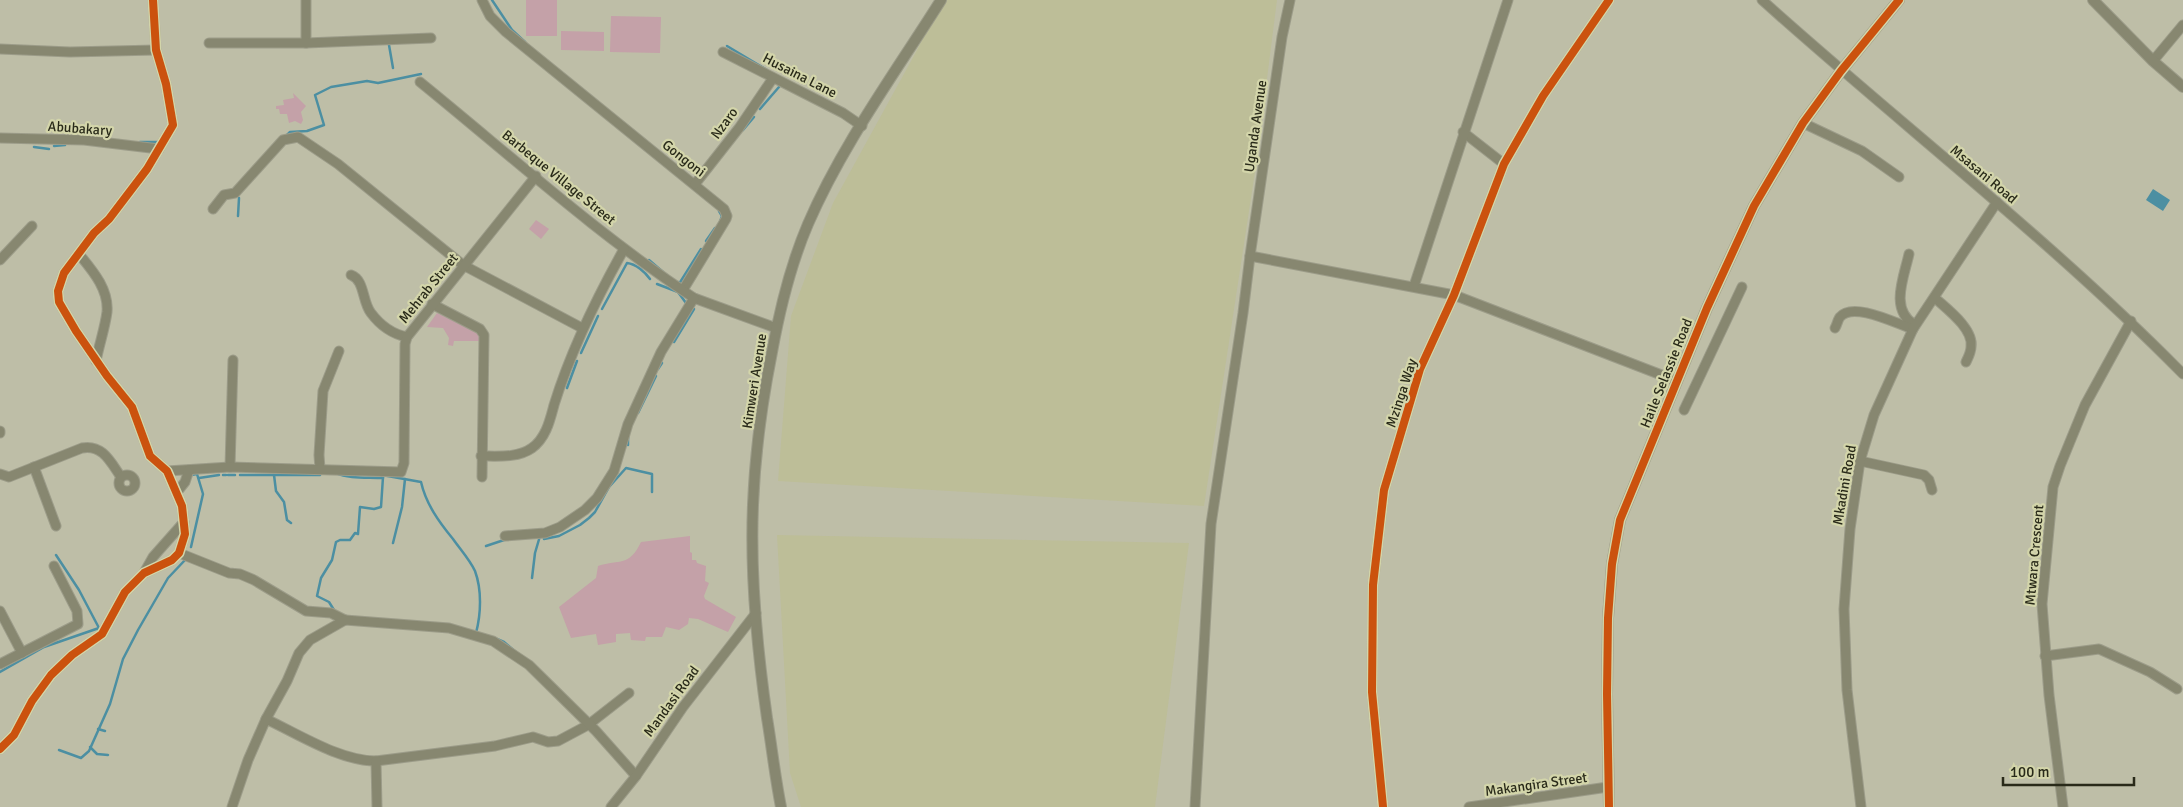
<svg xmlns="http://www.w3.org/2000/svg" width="2183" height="807" viewBox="0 0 2183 807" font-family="Signika,sans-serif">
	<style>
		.built { fill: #bdbe98 }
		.green { fill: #c4a1a8 }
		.water { fill: #4c8fa2 }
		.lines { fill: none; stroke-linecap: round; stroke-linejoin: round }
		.stream { stroke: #4c8fa2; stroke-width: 2.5 }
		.minor-casing { stroke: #9c9c89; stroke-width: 11 }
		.tertiary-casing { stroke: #9c9c89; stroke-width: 12 }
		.minor { stroke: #878770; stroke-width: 9 }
		.tertiary { stroke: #878770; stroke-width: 10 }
		.cycleway-casing { stroke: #d3d5aa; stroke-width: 11 }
		.cycleway { stroke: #cb520e; stroke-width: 8 }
		.labels { text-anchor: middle; stroke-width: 4.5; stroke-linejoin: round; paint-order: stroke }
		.street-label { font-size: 14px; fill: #292a19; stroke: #d3d5aa }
	</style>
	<rect width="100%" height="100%" fill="#bebea7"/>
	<g class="built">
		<polygon points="942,0 1277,0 1256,165 1204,506 778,481 791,316 833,203 916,52"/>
		<polygon points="777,535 1189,543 1155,807 801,807 790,773"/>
	</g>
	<g class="green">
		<rect x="526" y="0" width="31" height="36"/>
		<polygon points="611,16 661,17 660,53 610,52"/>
		<polygon points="561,31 604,32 604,51 561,50"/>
		<polygon points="293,93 306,106 301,112 303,120 301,124 295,121 289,123 287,114 280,114 279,109 276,109 276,106 284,105 283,100 294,98"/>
		<polygon points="536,220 549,229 541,239 529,229"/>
		<polygon points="437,313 480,334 480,341 454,341 453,346 448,345 449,338 443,328 427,327"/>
		<path d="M690 536V552L692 553V560H696L697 563 706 566 705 581 709 583 704 596 705 599 736 617 728 632 698 619 689 618 688 624 679 630 666 627 662 637H646L645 641 631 640 630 633 616 634V642L598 645 596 634 571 638 559 607 596 578 598 566C620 559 629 567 641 542Z"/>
	</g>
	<polygon class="water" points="2153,189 2170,200 2163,211 2146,200"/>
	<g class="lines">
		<g class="stream">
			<polyline points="492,0 512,30 525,42"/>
			<polyline points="389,45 393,68"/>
			<polyline points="727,46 767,70"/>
			<polyline points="760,109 779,87"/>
			<polyline points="743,130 754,117"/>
			<polyline points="287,135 290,132 307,131 324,125 315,95 331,87 367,81 378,83 421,74"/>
			<polyline points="140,142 159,142"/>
			<polyline points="54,146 65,145"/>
			<polyline points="34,147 49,149"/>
			<polyline points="719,211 722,216 720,222"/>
			<polyline points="238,216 239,198"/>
			<polyline points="706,241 715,228"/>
			<polyline points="649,260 663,272"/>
			<polyline points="678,282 679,284 701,249"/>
			<polyline points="657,284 678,292 686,303"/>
			<path d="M602 309 627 263C636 264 645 272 650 279"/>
			<polyline points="674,342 694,309"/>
			<polyline points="581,353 598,316"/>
			<polyline points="658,369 662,363"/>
			<polyline points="567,388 577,361"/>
			<polyline points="638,413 656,376"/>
			<polyline points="628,445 628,437"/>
			<path d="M336 473C349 479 368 477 383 478L382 475 421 482C426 504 439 522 453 539 460 549 470 560 475 571 482 590 481 614 476 633"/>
			<polyline points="191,475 197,474 203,494 191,547"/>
			<polyline points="223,475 226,475"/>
			<polyline points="228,475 235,475"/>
			<polyline points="240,475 311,475"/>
			<polyline points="274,475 276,491 284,502 287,520 291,523"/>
			<polyline points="312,475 320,475"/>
			<polyline points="199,478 219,475"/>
			<polyline points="544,536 544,539 559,536 580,525 589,518 595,512 609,487 626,468 652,474 652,492"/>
			<polyline points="393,543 402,507 405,479"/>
			<polyline points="486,546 507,539"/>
			<polyline points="532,578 535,553 540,536"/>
			<polyline points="334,610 329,602 317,596 321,578 332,560 336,542 340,540 350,540 355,533 358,534 360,507 374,509 381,507 383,477"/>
			<polyline points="497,639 504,642 517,653"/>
			<polyline points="0,672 44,647 99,628 79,590 56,555"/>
			<polyline points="98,729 105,731"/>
			<polyline points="90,747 97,754 108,755"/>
			<polyline points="59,750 81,758 89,751 110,704 123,659 138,630 168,578 186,559"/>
		</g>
		<defs>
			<g id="minor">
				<polyline points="306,0 306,43"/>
				<polyline points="482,0 490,16 506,32 724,209 727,216 726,219 683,290"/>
				<path d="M1762 0C1901 125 2051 240 2183 374"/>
				<polyline points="209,43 306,43 431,38"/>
				<polyline points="0,49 70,52 156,50"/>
				<polyline points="723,52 843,113 862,126"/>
				<polyline points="2153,61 2183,25"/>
				<path d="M420 82C510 155 597 234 694 298L776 328"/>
				<polyline points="1803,123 1862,151 1899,177"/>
				<polyline points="1463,132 1504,164"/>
				<polyline points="0,138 84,140 159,149"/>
				<polyline points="695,184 739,128 773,78"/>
				<polyline points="213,209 224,195 235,193 283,140 298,137 338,164 463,265 582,328"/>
				<path d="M79 254C92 270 109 289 107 312 105 328 99 345 96 361"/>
				<path d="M1909 254C1904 277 1889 310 1915 325"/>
				<polyline points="1250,256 1454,295 1677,381"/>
				<polyline points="0,260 32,226"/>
				<path d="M351 275C365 280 362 302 371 313 380 325 392 334 407 337"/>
				<polyline points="1414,286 1508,0"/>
				<path d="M1935 298C1947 309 1974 329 1971 347 1971 352 1968 358 1966 362"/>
				<polyline points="432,304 480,329 484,335 482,477"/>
				<path d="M1835 328C1837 325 1838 319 1840 317 1853 301 1897 324 1913 329"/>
				<polyline points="1684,410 1742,287"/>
				<polyline points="0,431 0,433"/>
				<path d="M481 456C498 456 518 458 532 448 546 438 550 420 554 405 571 350 596 299 624 249"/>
				<polyline points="1860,461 1924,475 1929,480 1932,490"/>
				<polyline points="34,467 56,526"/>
				<polyline points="230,467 233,360"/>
				<polyline points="320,469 319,455 323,391 339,351"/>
				<polyline points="167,471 230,467 401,472 404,463 405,344 407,337 536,176"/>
				<path d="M0 474 9 477 82 448C103 444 111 463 121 477"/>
				<circle cx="127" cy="483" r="8"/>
				<polyline points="177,492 185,482 189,470"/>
				<polyline points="505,536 545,533 560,527 585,510 597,498 614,471 628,424 661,352 694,298"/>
				<polyline points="179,553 229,573 240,574 254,580 306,611 331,613 345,620"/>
				<polyline points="144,573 153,557 184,522"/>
				<polyline points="0,611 22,653"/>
				<polyline points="2045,656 2099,649 2150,672 2177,689"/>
				<polyline points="0,664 78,624 77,611 54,566"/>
				<path d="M266 719C298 734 340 761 376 761L495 746 533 737 548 742 558 741 588 725 629 693"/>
				<polyline points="0,749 14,735 32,701 51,675 72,655 102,634 125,592 144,573 172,560 179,553 185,534 182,506 167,471 150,456 132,407 107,376 76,331 59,302 58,291 64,273 94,233 109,219 147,169 173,125 166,84 156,50 153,0"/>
				<polyline points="376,761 377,807"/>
				<polyline points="232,807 248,760 266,719 287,681 299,653 310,640 345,620 449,628 493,641 529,665 596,731 636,776"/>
				<polyline points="611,807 636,776 683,707 756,613"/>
				<polyline points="1195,807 1211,524 1243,313 1250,256 1282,37 1290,0"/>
				<polyline points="1383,807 1372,692 1373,585 1384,490 1420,369 1454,295 1504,164 1543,96 1609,0"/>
				<polyline points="1469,807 1608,787"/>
				<polyline points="1861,807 1847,690 1844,609 1850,529 1860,461 1874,415 1913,329 1997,202"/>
				<polyline points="2063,807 2049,695 2042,604 2053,487 2060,466 2085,405 2131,321"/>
			</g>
			<g id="tertiary">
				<polyline points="2093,0 2153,61 2183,87"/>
				<path d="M781 807C775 777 772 748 767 718 757 648 750 576 753 505 755 453 762 402 772 352 780 308 790 266 808 224 842 145 895 73 941 0"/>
				<polyline points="1609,807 1607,694 1608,618 1612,564 1620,520 1707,308 1754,206 1803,123 1841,71 1899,0"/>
			</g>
		</defs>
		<use href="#minor" class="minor-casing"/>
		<use href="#tertiary" class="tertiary-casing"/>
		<use href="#minor" class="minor"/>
		<use href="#tertiary" class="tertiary"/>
		<defs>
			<g id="cycleway">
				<polyline points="0,749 14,735 32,701 51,675 72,655 102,634 125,592 144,573 172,560 179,553 185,534 182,506 167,471 150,456 132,407 107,376 76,331 59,302 58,291 64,273 94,233 109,219 147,169 173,125 166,84 156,50 153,0"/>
				<polyline points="1383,807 1372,692 1373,585 1384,490 1420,369 1454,295 1504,164 1543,96 1609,0"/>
				<polyline points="1609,807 1607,694 1608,618 1612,564 1620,520 1707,308 1754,206 1803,123 1841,71 1899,0"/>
			</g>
		</defs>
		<use href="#cycleway" class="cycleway-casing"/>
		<use href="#cycleway" class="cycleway"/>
	</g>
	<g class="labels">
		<g class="street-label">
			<text transform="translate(800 75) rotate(27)" y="5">Husaina Lane</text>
			<text transform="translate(724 123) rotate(-54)" y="5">Nzaro</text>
			<text transform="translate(1255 126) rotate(-82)" y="5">Uganda Avenue</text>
			<text transform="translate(80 128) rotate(4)" y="5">Abubakary</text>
			<text transform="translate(684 158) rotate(38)" y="5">Gongoni</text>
			<text transform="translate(1984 174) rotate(40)" y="5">Msasani Road</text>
			<text transform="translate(559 177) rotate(39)" y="5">Barbeque Village Street</text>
			<text transform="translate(428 288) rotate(-51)" y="5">Mehrab Street</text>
			<text transform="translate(1666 373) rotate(-68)" y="5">Haile Selassie Road</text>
			<text transform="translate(754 381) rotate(-81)" y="5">Kimweri Avenue</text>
			<text transform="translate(1401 393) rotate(-72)" y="5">Mzinga Way</text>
			<text transform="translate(1844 485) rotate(-80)" y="5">Mkadini Road</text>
			<text transform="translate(2034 555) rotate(-85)" y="5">Mtwara Crescent</text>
			<text transform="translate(671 701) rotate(-54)" y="5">Mandasi Road</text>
			<text transform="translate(1536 784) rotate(-8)" y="5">Makangira Street</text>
		</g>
	</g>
	<path d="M2003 777v8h131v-8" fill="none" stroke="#292a19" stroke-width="2.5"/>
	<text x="2010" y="777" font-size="15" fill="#292a19" stroke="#d3d5aa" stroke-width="4" paint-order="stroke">100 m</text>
</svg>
